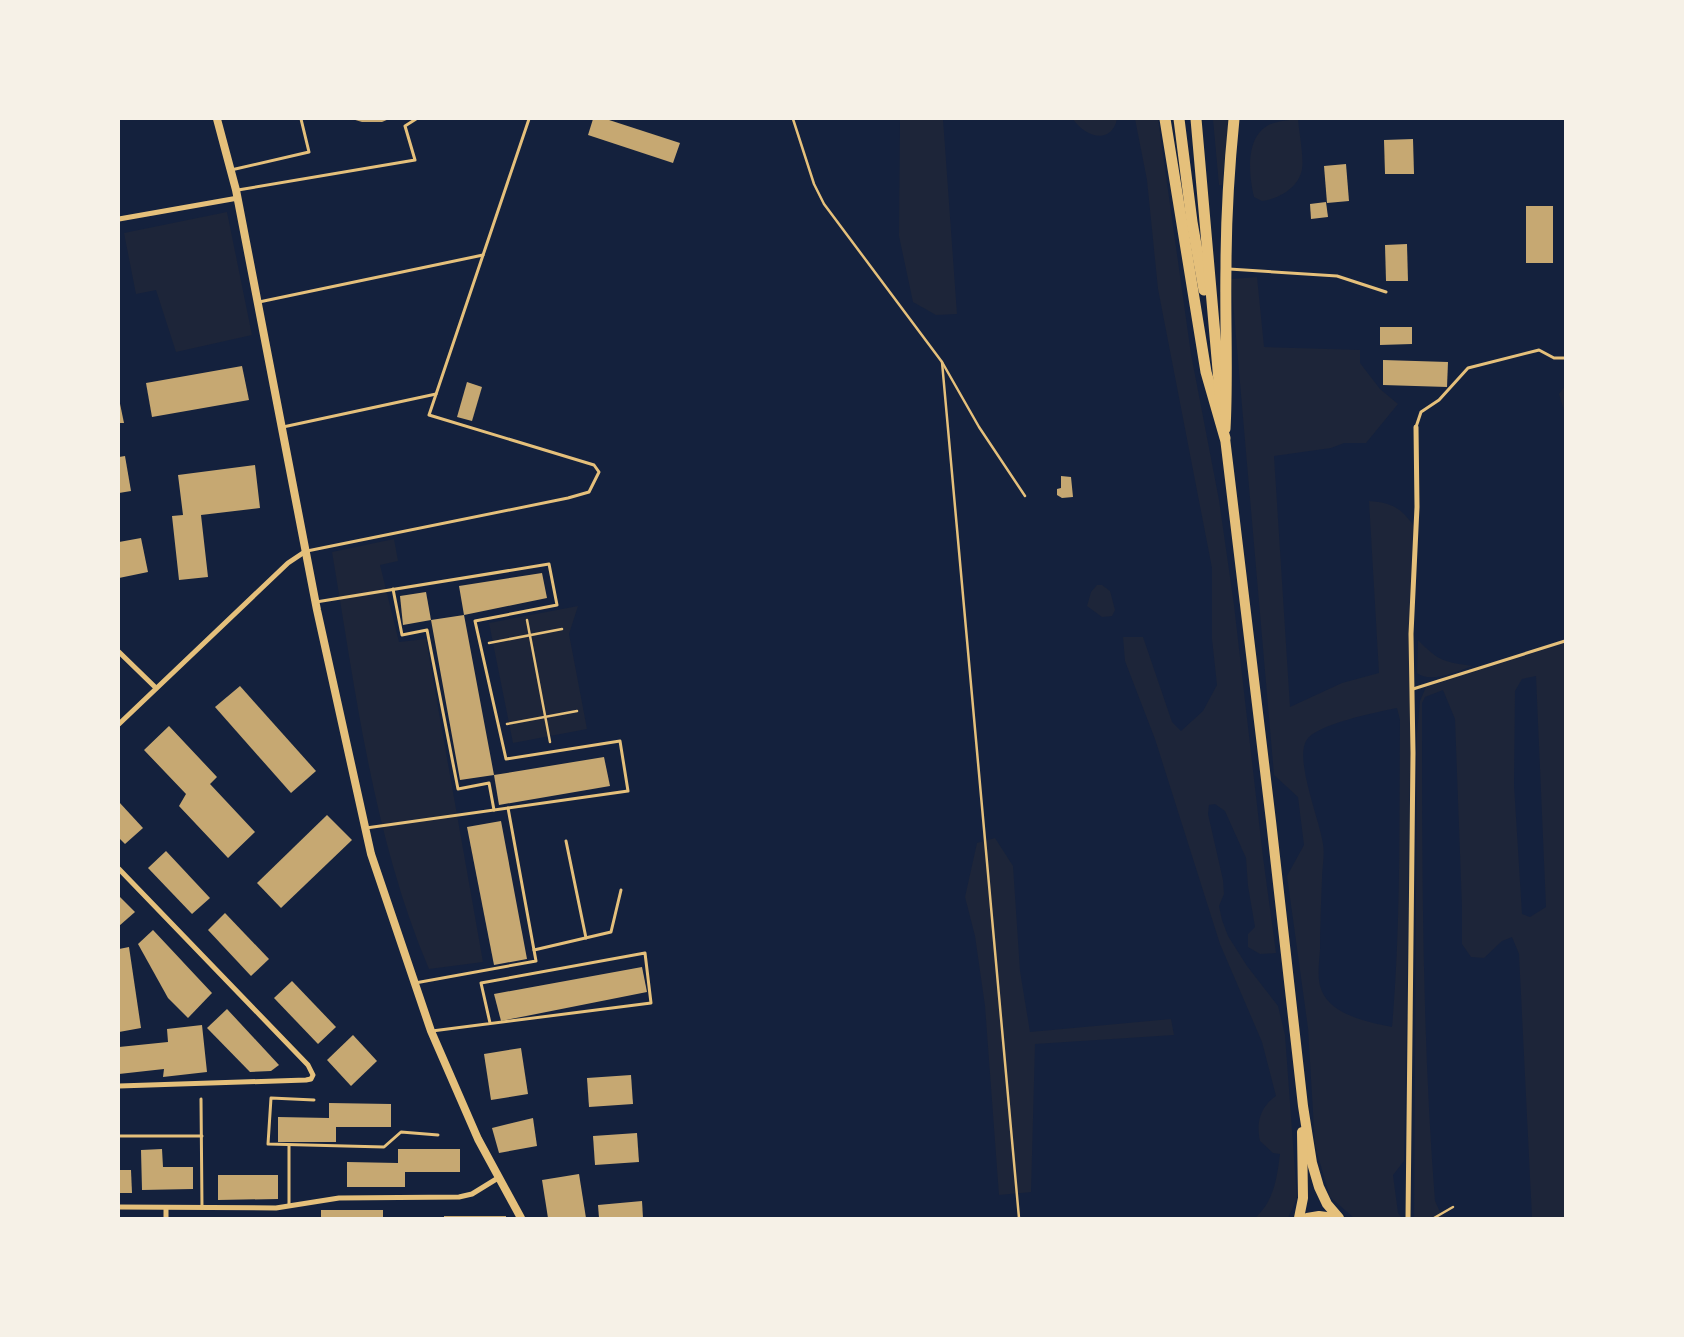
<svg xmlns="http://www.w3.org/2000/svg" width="1684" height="1337" viewBox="0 0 1684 1337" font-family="Raleway,sans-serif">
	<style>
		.green { fill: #1d2539; fill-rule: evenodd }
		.building { fill: #c6a872 }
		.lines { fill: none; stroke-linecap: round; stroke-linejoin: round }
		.path { stroke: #e5c07b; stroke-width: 2.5 }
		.service { stroke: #e5c07b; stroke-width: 3 }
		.minor { stroke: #e5c07b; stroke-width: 5 }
		.tertiary { stroke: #e5c07b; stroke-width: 8 }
		.primary { stroke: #e5c07b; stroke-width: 10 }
		.trunk { stroke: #e5c07b; stroke-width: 11 }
	</style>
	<rect width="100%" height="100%" fill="#14213d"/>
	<g class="green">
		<polygon points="900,119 943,119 957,314 936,315 913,302 899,236"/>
		<path d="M1073 119H1117C1111 146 1084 136 1073 119Z"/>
		<path d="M1135 119H1158L1191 354 1219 500 1234 605 1263 857 1276 953 1260 954 1248 947V934L1255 927 1248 886 1246 858 1225 811 1215 804 1209 805 1208 814 1223 880 1224 894 1219 906 1222 920 1228 936 1247 966 1278 1006 1285 1035 1297 1198 1288 1218H1255C1274 1201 1277 1178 1280 1154L1273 1153 1260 1141C1256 1123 1260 1107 1276 1096L1262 1042 1220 944 1155 739 1125 661 1123 637H1143L1172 722 1181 731 1203 711 1217 685 1212 639V568L1158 289 1147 180Z"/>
		<polygon points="1213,119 1229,119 1222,185 1219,185"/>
		<path d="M1298 119C1299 132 1304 157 1302 169 1299 188 1278 199 1262 201L1254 197C1249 176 1245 139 1267 126 1275 121 1289 120 1298 119Z"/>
		<polygon points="227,212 252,335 176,352 156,290 136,294 124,233"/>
		<path d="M1257 277 1264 347 1360 350V363L1380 389 1398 404 1366 443H1344L1331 448 1274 456 1290 707 1342 683 1379 673 1369 501C1392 503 1400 507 1414 526L1409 691 1411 702 1405 1115 1404 1161 1393 1175 1398 1213 1402 1218H1354L1330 1197 1315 1146 1308 1028 1287 876 1304 845 1298 797 1274 775 1231 279ZM1397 708 1400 720C1399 823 1401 925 1392 1027 1368 1022 1330 1015 1321 989 1317 978 1319 962 1320 951 1320 927 1321 903 1322 879 1322 868 1325 855 1323 844 1320 821 1295 761 1306 741 1315 724 1378 712 1397 708Z"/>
		<polygon points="1565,386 1565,414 1559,394"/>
		<path d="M394 539 398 561 380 565 399 642 426 639 483 962 429 969C373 837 356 693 332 552Z"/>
		<polygon points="1097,585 1102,585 1110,591 1115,610 1112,616 1102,617 1087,606 1091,592"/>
		<polygon points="578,606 569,634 587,729 513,743 489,623"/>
		<path d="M1418 640C1438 661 1444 662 1473 666 1457 671 1431 684 1417 673Z"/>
		<path d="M1565 643V1218H1532L1519 954 1512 937 1502 941 1484 958 1471 957 1462 944V907L1455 719 1443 690 1425 697 1422 703C1422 869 1422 1034 1435 1201L1441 1214 1446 1218H1414L1417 733 1420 701 1426 687ZM1536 676 1546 907 1530 917 1522 914 1514 785 1515 691 1522 679Z"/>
		<polygon points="995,838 1013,866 1020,971 1030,1032 1171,1019 1174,1035 1035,1044 1031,1192 999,1195 985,1006 975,936 965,897 977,843"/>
	</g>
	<g class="building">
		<polygon points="352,119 389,119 382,122 362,122"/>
		<polygon points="593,119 606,119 680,143 673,163 588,135"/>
		<polygon points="1413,139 1414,174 1385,174 1384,140"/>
		<polygon points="1346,164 1349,201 1327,203 1324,166"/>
		<polygon points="1326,202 1328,217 1311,219 1310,204"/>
		<rect x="1526" y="206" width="27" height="57"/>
		<polygon points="1407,244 1408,281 1386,281 1385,245"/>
		<polygon points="1380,327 1412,327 1412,344 1380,345"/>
		<polygon points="1383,360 1448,362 1447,387 1383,385"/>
		<polygon points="242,366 249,400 152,417 146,383"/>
		<polygon points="467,382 482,387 472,421 457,417"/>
		<polygon points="119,399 124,423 119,423"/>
		<polygon points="125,456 131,491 119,493 119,457"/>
		<polygon points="255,465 260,508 201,515 208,577 179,580 172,516 183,515 178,475"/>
		<polygon points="1061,476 1071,477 1073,497 1062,498 1057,495 1057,489 1061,488"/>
		<polygon points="141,538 148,572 119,578 119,542"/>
		<polygon points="542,573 547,598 464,615 494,775 460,780 431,620 464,615 459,586"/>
		<polygon points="426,592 431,620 403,625 400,596"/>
		<polygon points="240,686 316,771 291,793 215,707"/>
		<polygon points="169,726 217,777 210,784 255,832 228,858 179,806 186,794 144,750"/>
		<polygon points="604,757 610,786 499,805 494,775"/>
		<polygon points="119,802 143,828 125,844 119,838"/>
		<polygon points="327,815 352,840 281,908 257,883"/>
		<polygon points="501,821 527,959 494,965 467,827"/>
		<polygon points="166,851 210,898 192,914 148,868"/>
		<polygon points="119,896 135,912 119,926"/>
		<polygon points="225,913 269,959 251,976 208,930"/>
		<polygon points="153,930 212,993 188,1018 168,998 138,944"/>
		<polygon points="129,947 141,1028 119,1032 119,949"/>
		<polygon points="642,967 647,992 501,1021 494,994"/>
		<polygon points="292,981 336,1027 318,1044 274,998"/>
		<polygon points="227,1009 279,1065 271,1071 250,1072 207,1028"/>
		<polygon points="202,1025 207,1072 163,1077 164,1069 119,1074 119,1047 168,1042 167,1029"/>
		<polygon points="353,1035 377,1061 351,1086 327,1060"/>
		<polygon points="521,1048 528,1094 491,1100 484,1054"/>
		<polygon points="631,1075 633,1104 589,1107 587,1078"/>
		<polygon points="329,1103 391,1104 391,1127 336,1127 336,1142 278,1142 278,1117 329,1118"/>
		<polygon points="533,1118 537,1146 499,1153 492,1128"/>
		<polygon points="637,1133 639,1162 595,1165 593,1136"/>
		<polygon points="162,1149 163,1167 193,1167 193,1189 142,1190 141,1150"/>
		<polygon points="398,1149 460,1149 460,1172 405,1172 405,1187 347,1187 347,1162 398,1163"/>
		<polygon points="119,1170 131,1170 132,1193 119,1193"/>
		<polygon points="579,1174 586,1218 548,1218 542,1180"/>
		<polygon points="218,1175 278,1175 278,1199 218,1200"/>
		<polygon points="642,1201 643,1218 599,1218 598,1205"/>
		<rect x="321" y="1210" width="62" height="8"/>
		<rect x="444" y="1216" width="62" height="2"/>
	</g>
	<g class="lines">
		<g class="path">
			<polyline points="793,119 814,184 824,204 942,362 979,427 1025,496"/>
			<polyline points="942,362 1019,1218"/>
			<polyline points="527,620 550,742"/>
			<polyline points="489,643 562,629"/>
			<polyline points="507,724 577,711"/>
			<polyline points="1434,1218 1453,1207"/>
		</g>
		<g class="service">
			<polyline points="231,170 309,152 301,119"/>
			<polyline points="238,190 415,160 405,126 416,119"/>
			<polyline points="1229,269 1337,276 1386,292"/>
			<polyline points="259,302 483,255"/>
			<polyline points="283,427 436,394"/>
			<polyline points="1416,427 1421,412 1439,400 1468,368 1539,350 1554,358 1565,358"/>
			<polyline points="307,551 568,498 589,492 599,472 594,465 429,415 529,119"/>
			<polyline points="393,589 402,635 427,630 458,789 489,783 494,810"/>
			<polyline points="316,602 549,564 557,605 475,621 506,759 620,741 628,791 366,828"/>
			<polyline points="1413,689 1565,641"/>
			<polyline points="566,841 586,938"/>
			<polyline points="534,950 611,932 621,890"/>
			<polyline points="415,983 536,961 508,808"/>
			<polyline points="432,1031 651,1003 645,953 481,983 490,1023"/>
			<polyline points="201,1099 202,1208"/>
			<polyline points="314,1100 271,1098 268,1144 384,1147 401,1132 438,1135"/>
			<polyline points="119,1136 202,1136"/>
			<polyline points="289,1146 289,1206"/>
		</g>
		<g class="minor">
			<polyline points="119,219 238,198"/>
			<polyline points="119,652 156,688"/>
			<polyline points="119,724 288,563 306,551"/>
			<polyline points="119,869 308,1065 313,1075 311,1079 306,1080 119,1086"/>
			<polyline points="119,1207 276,1208 339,1198 459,1197 472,1194 498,1178"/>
			<polyline points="166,1218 166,1208"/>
			<polyline points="1408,1218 1413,753 1411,634 1417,507 1416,427"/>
		</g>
		<polyline class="tertiary" points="217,119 236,190 317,610 371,854 431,1031 478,1139 521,1218"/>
		<g class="primary">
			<polyline points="1225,438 1271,821 1303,1106 1312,1163 1319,1187 1327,1204 1339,1218"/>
			<polyline points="1299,1218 1303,1198 1302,1132"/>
			<polyline points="1307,1218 1319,1216 1334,1218"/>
		</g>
		<g class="trunk">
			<polyline points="1165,119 1206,372 1225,438"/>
			<polyline points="1179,119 1192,222 1204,290"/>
			<polyline points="1196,119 1221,404"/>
			<path d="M1225 429C1228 375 1225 322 1226 268 1226 218 1229 169 1234 119"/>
		</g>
	</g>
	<rect width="1684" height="1337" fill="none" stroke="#f6f1e7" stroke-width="240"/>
</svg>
